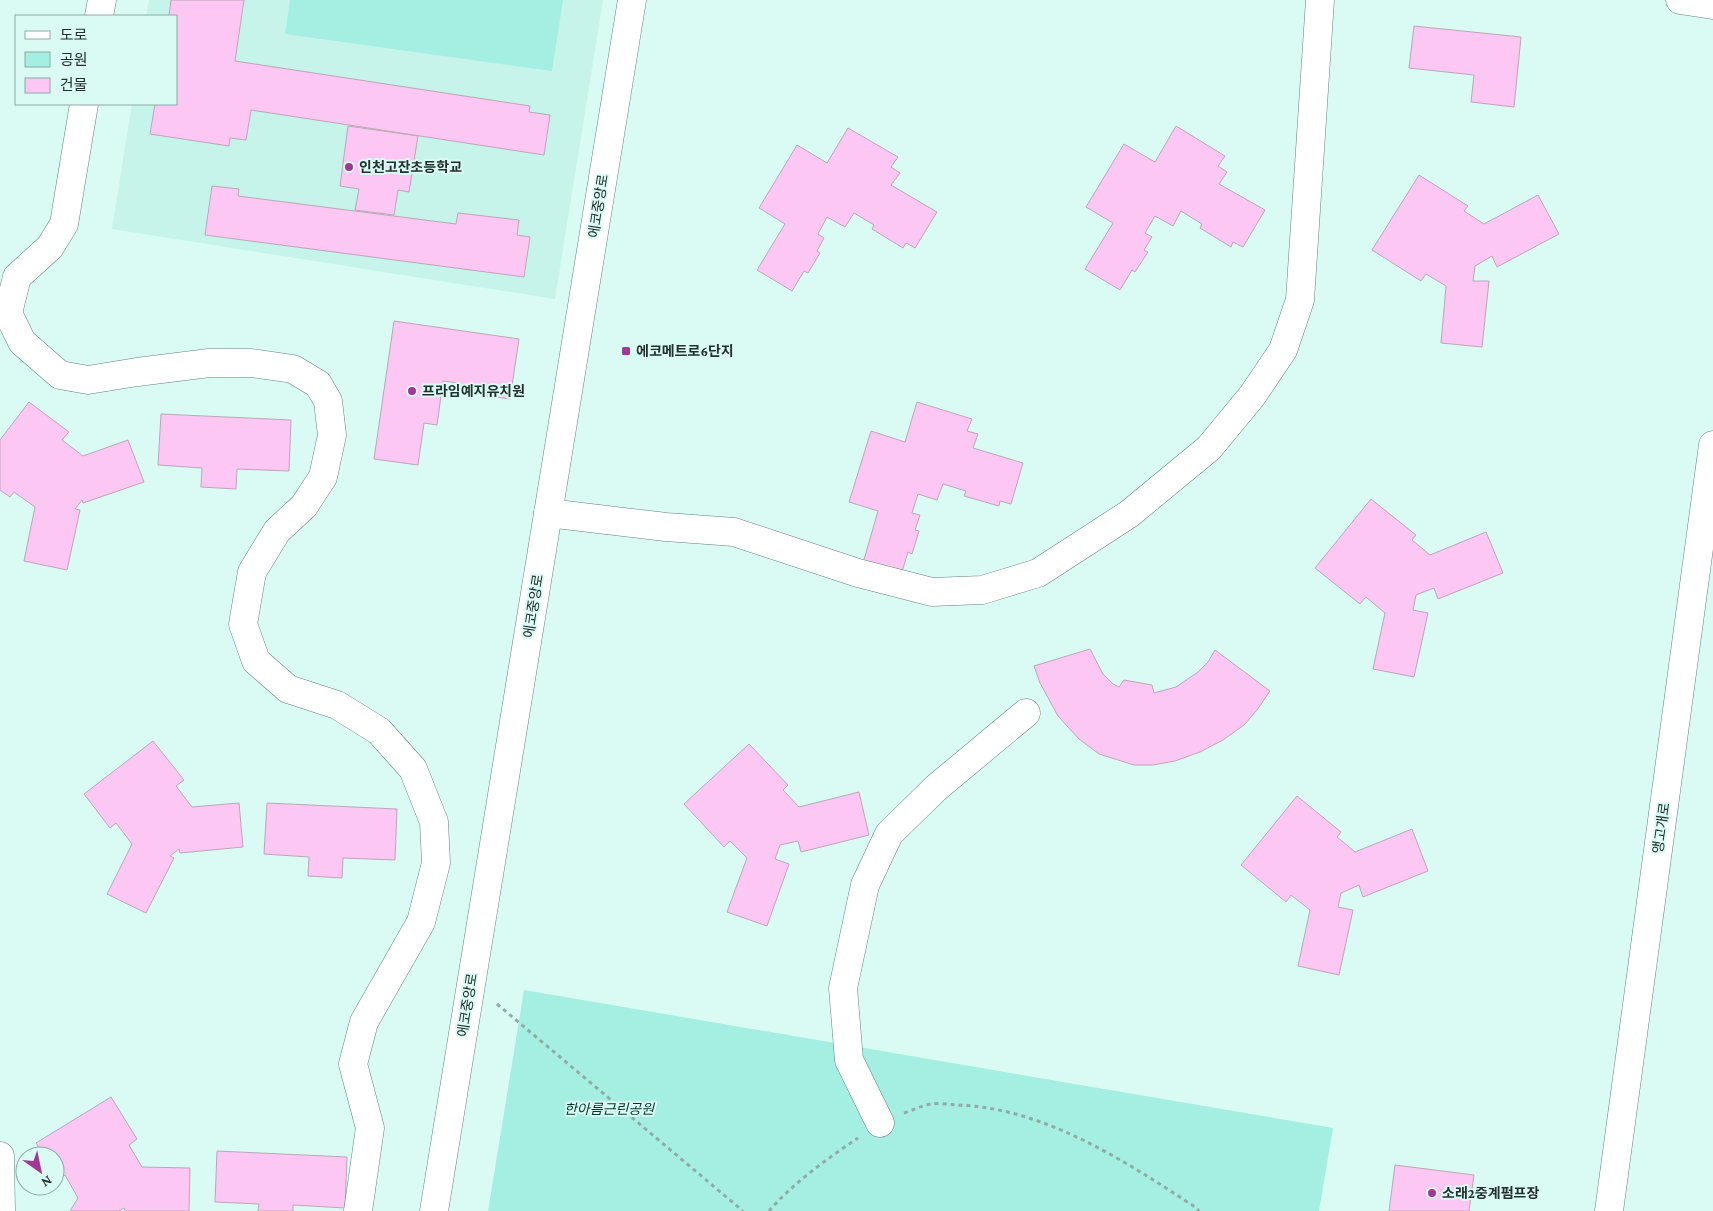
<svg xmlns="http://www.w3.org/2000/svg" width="1713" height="1211" viewBox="0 0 1713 1211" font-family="'Crimson Pro','Noto Sans KR',serif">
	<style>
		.built { fill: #c6f3ea }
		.green { fill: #a4efe2 }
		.building { fill: #fcc7f2; stroke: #bda6b8 }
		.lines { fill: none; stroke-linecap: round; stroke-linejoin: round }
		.minor-casing { stroke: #63827d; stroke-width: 29 }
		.path { stroke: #91aba5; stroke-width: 3; stroke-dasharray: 4 4; stroke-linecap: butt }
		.minor { stroke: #fff; stroke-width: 28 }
		.poi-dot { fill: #a43796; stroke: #d9fbf4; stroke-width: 2 }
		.labels { text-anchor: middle; stroke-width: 4; stroke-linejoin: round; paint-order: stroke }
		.poi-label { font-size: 14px; font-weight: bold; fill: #23302d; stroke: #d9fbf4; text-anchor: start }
		.street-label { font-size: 14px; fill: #23302d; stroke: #d9fbf4 }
		.park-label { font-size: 14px; font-style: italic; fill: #033731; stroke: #d9fbf4 }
	</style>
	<rect width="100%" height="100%" fill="#d9fbf4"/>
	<polygon class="built" points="149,0 603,0 555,299 112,229 132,104 176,104 176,16 146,16"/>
	<g class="green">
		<polygon points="290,0 563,0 552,71 285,34"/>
		<polygon points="524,990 1333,1128 1319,1211 488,1211"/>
	</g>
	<g class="building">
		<polygon points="171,0 244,0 235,61 530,106 529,112 550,115 544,155 251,110 246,140 230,138 229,146 150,134 155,104 176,104 176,16 169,16"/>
		<polygon points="1414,26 1521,37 1514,107 1471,102 1474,75 1409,68"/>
		<polygon points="348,126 418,136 409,192 398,190 394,215 355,210 359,189 340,186"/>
		<polygon points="1176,126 1225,156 1218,166 1227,172 1219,184 1265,210 1243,247 1233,242 1231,247 1200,228 1202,224 1181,211 1173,226 1155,216 1145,233 1152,237 1144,250 1148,252 1135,272 1132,270 1120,290 1085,269 1113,223 1086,207 1124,144 1155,162"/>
		<polygon points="848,128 898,157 891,167 900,173 891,185 937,212 915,248 906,243 903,248 872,229 874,225 854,213 845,227 827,217 818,234 824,238 817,251 820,253 808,273 804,271 792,291 757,270 785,224 759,208 797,145 827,163"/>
		<polygon points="1419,175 1468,206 1464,211 1484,224 1538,195 1559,234 1497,267 1492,256 1475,266 1473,281 1489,281 1482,347 1441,343 1446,286 1426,274 1421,281 1372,250"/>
		<polygon points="212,186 239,189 238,196 456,224 458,213 519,220 517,235 530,237 524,277 205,235"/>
		<polygon points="394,321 519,339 510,399 481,395 482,388 475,387 474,396 457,394 459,383 443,381 437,425 424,423 418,465 374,459"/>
		<polygon points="29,402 69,432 62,440 83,456 128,440 144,482 83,503 82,500 75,509 80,510 67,570 24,561 35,507 14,492 10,497 0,490 0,440"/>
		<polygon points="917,402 972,419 967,431 978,434 973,448 1023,463 1011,504 1000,501 999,506 964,496 966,491 943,484 937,500 918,494 912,513 920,515 915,530 919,531 912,554 908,552 901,575 863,563 878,511 849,502 871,431 905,442"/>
		<polygon points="161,414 291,420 289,471 237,469 236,489 201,487 202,468 158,465"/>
		<polygon points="1371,499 1416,535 1412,540 1430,555 1486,532 1503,573 1438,599 1434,588 1416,595 1413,610 1428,613 1414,677 1373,669 1385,613 1366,597 1360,604 1315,568"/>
		<polygon points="1090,649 1103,674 1113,684 1119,687 1124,680 1152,685 1154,693 1176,687 1198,672 1208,662 1215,650 1270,691 1257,710 1244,725 1223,740 1200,752 1175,761 1153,765 1134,765 1099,754 1079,739 1058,716 1040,683 1034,666"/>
		<polygon points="153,741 184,780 176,786 192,807 239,803 243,847 180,853 179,849 170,856 174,858 146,913 107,894 132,844 116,823 110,828 84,794"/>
		<polygon points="749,744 788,785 783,790 799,807 859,792 869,835 801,852 798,841 780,845 775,859 789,864 767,926 727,912 747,858 730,841 724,847 684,804"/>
		<polygon points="1297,796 1341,832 1337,837 1355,852 1412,829 1428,871 1363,897 1359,885 1341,893 1338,907 1353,910 1339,975 1298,966 1310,910 1291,895 1286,902 1241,865"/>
		<polygon points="267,803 397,809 395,860 343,858 342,878 308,876 309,857 264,854"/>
		<polygon points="111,1097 137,1139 129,1145 142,1167 190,1168 189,1211 125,1211 124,1208 119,1211 70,1211 78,1198 65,1175 59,1179 55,1173 55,1156 44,1156 36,1143"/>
		<polygon points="217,1151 347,1157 345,1208 293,1205 293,1211 258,1211 259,1204 215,1202"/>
		<polygon points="1395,1165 1474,1175 1469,1211 1389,1211"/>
	</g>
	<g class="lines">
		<defs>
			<g id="minor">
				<polyline points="1680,0 1713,5"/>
				<polyline points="99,16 102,0"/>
				<polyline points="84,104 64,224 50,247 17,277 8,313 22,342 60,375 88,380 137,372 209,363 251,363 293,369 318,384 328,401 332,435 323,477 304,506 277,531 252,572 243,624 256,661 288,689 337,705 379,731 413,769 434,822 436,863 421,922 364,1022 353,1064 370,1128 358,1211"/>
				<polyline points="548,513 666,527 734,532 858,573 932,592 982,590 1038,573 1129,514 1209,448 1252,396 1283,350 1300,300 1320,0"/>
				<polyline points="880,1123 849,1060 843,988 865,885 889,834 936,788 1026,713"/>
				<polyline points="0,1156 1,1211"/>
				<polyline points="434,1211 632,0"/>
				<polyline points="1609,1211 1713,445"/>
			</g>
		</defs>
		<use href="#minor" class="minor-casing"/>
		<g class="path">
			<polyline points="497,1004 743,1211"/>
			<path d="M904 1113C913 1110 921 1106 930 1104 938 1103 948 1104 956 1105 1043 1107 1125 1161 1195 1207L1199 1211"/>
			<path d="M769 1211C792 1184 828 1158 858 1138"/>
		</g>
		<use href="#minor" class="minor"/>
	</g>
	<g class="poi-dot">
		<circle cx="349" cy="167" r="5"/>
		<rect x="621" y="346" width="10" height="10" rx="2.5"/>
		<circle cx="412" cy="391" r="5"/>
		<circle cx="1432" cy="1193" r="5"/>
	</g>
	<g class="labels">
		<g class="poi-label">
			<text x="359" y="172">인천고잔초등학교</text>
			<text x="636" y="356">에코메트로6단지</text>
			<text x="422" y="396">프라임예지유치원</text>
			<text x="1442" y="1198">소래2중계펌프장</text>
		</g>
		<g class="street-label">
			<text transform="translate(598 206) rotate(-81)" y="5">에코중앙로</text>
			<text transform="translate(533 606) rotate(-81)" y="5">에코중앙로</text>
			<text transform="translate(1661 828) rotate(-82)" y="5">앵고개로</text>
			<text transform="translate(467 1005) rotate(-81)" y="5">에코중앙로</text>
		</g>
		<g class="park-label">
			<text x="609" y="1114">한아름근린공원</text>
		</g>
	</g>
	<rect x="15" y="15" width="162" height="90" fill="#d9fbf4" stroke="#90aaa4"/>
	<rect x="25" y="31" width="25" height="8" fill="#ffffff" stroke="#90aaa4"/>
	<text x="60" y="40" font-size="15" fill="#23302d">도로</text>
	<rect x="25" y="52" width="25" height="15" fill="#a4efe2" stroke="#90aaa4"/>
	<text x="60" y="65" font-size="15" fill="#23302d">공원</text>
	<rect x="25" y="78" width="25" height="15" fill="#fcc7f2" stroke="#90aaa4"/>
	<text x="60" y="90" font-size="15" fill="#23302d">건물</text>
	<g transform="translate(40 1171) rotate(147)"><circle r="24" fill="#d9fbf4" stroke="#90aaa4"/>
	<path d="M0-4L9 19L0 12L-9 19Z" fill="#a43796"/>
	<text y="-8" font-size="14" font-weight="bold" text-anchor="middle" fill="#23302d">N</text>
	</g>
</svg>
